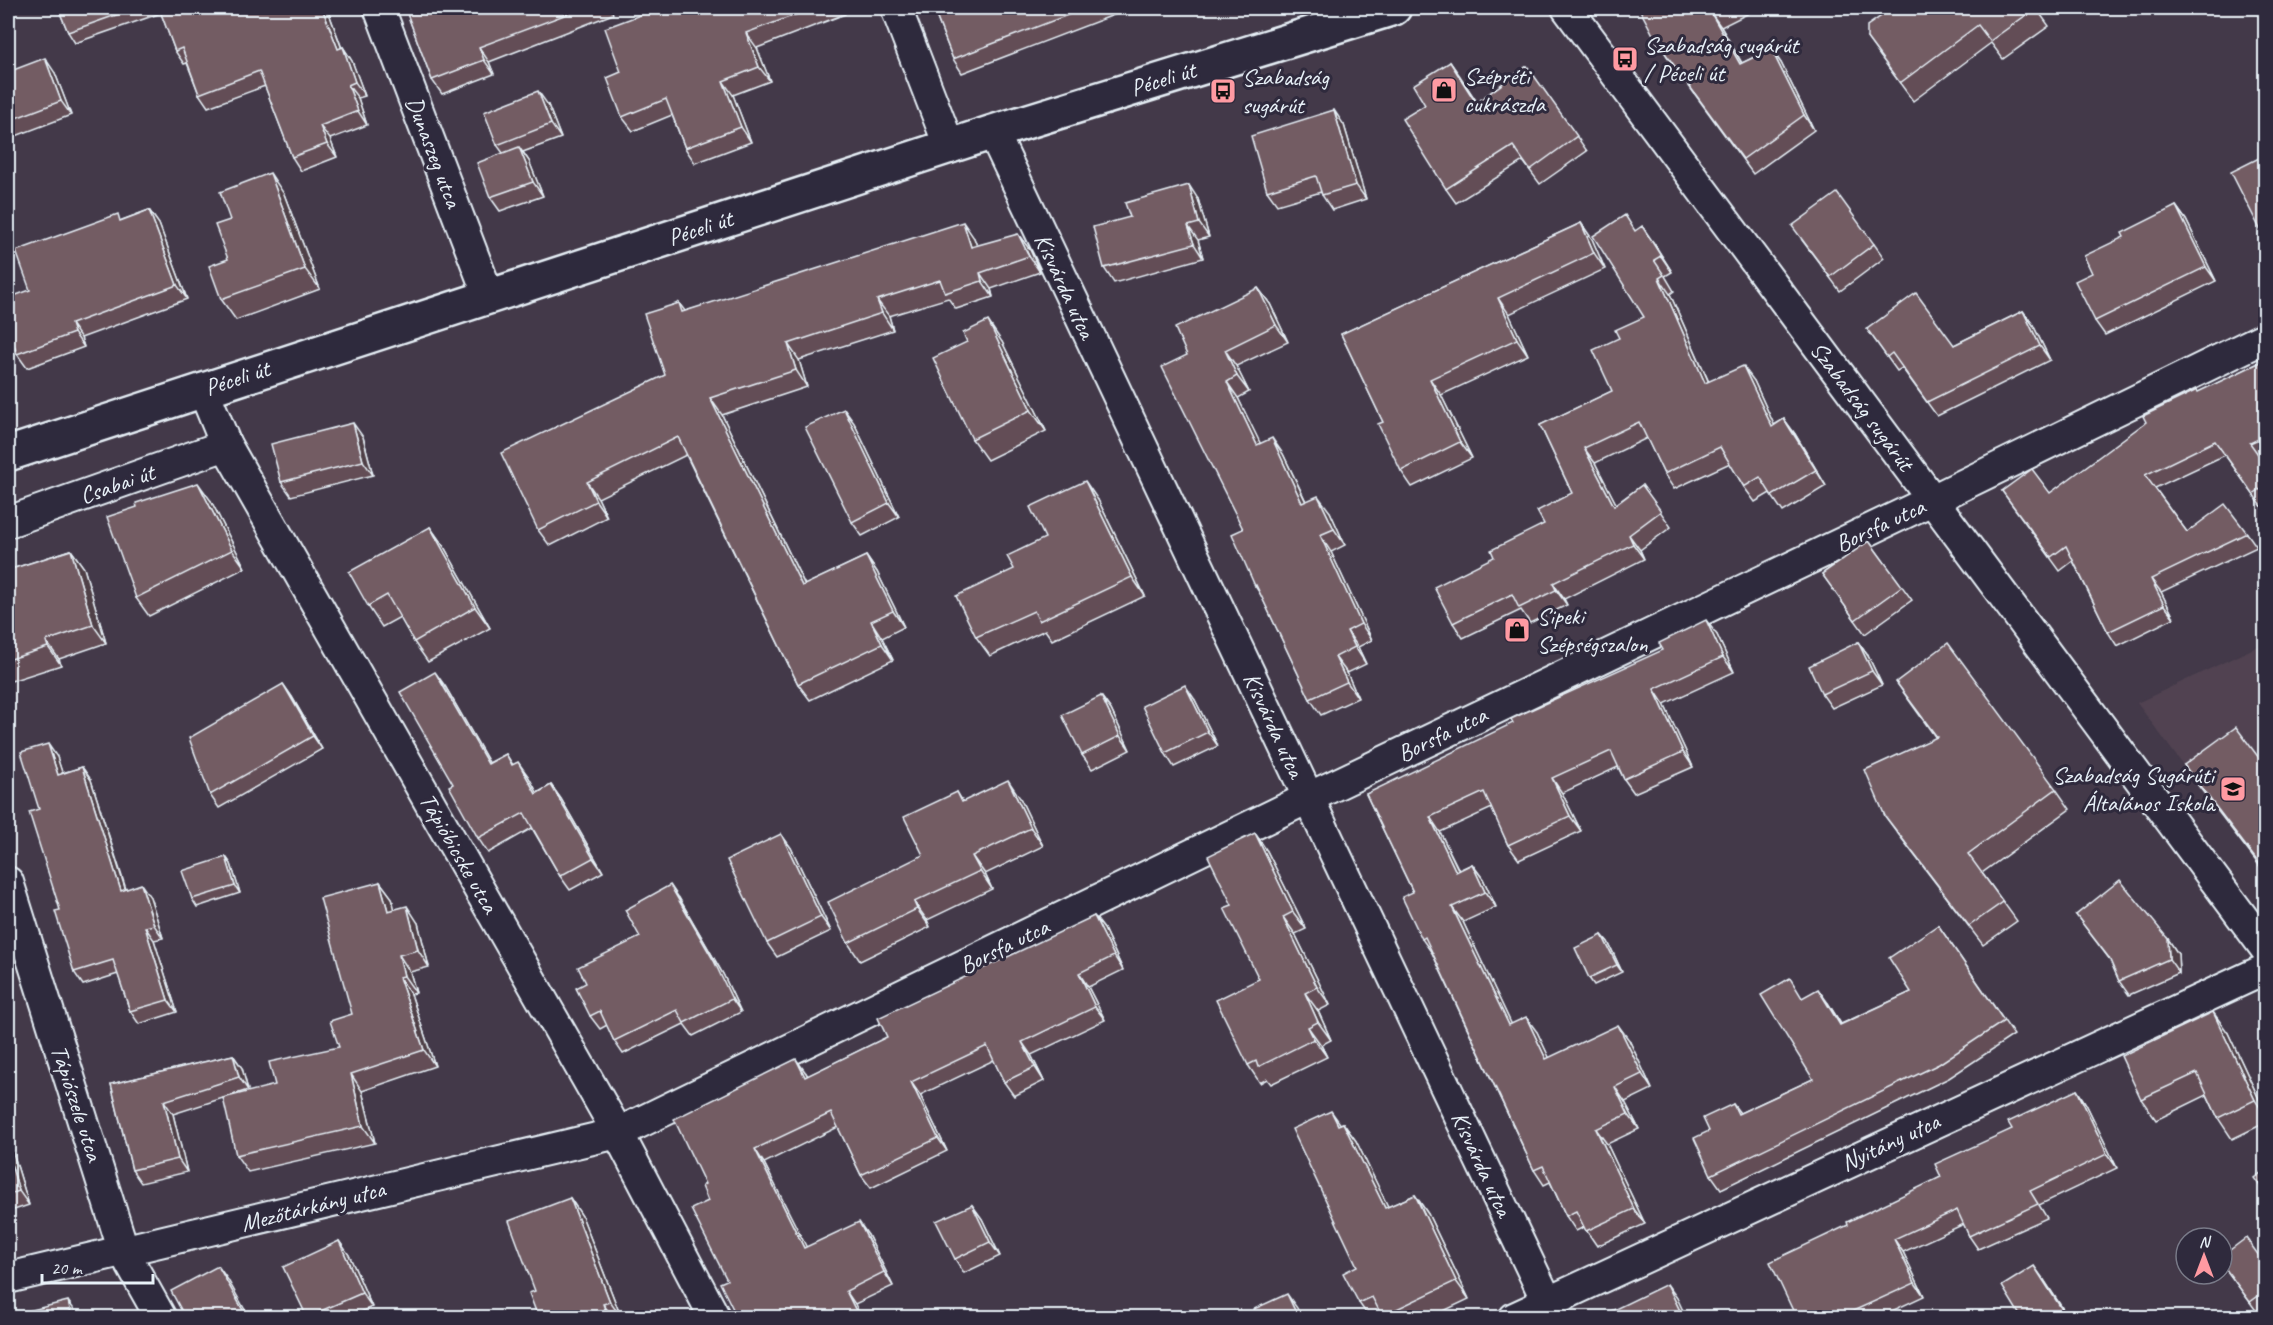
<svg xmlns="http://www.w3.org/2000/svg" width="2273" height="1325" viewBox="0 0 2273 1325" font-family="Caveat,sans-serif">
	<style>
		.built { fill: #514351 }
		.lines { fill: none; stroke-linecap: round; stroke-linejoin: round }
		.minor-casing { stroke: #e8f1f8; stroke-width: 34 }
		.secondary-casing { stroke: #e8f1f8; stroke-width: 38 }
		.minor { stroke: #2f2a3d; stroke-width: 30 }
		.secondary { stroke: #2f2a3d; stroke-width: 33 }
		.wall { fill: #634e56; stroke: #e8f1f8; stroke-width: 1.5 }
		.shaded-wall { fill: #504046; stroke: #e8f1f8; stroke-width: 1.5 }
		.building { fill: #735b64; stroke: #e8f1f8; stroke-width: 1.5 }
		.labels { text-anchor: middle; stroke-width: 6; stroke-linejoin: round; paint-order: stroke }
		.poi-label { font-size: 24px; fill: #e8f1f8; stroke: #2f2a3d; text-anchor: start }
		.street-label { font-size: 24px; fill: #e8f1f8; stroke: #2f2a3d }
	</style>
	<rect width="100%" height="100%" fill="#433949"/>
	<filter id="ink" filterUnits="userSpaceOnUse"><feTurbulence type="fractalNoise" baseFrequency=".0167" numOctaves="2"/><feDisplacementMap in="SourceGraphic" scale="12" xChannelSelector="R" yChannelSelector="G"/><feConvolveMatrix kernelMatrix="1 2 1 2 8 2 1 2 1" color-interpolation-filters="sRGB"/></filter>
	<g filter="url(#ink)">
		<polygon class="built" points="2265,643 2265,875 2137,703"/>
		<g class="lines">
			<defs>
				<g id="minor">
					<polyline points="379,8 489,297"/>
					<polyline points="896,8 950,148"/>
					<polyline points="1567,8 2266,949"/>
					<polyline points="993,132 1555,1318"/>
					<polyline points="203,389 226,445 618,1133 715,1318"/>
					<polyline points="8,522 226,445"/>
					<polyline points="8,882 124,1252 161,1318"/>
					<polyline points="8,1278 618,1133 1308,798 1932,500 2266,337"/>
					<polyline points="1514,1318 2266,969"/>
				</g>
				<polyline id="secondary" points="8,454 993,132 1394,8"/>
			</defs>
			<use href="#minor" class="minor-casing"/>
			<use href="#secondary" class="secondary-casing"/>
			<use href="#minor" class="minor"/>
			<use href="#secondary" class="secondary"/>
		</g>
		<g class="wall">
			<polygon points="58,8 327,8 342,48 343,47 352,61 365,96 358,98 367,125 330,139 337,157 301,171 292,157 265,86 208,107 199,94 187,63 184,64 175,51 161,13 75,43 68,32"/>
			<polygon points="405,8 611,8 613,14 489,62 494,74 442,94 432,80"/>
			<polygon points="659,8 843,8 845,14 757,48 770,81 733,95 751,142 695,163 685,148 672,115 633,131 622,117 621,72"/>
			<polygon points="933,8 1132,8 962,73 953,59"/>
			<polygon points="1639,8 1759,8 1721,27 1742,63 1771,49 1781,63 1814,130 1753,174 1667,56"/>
			<polygon points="2036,8 2049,26 2003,59 1991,43 1913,101 1867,38"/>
			<polygon points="1450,62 1477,102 1527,66 1587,151 1540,184 1523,161 1456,203 1446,189 1425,105"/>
			<polygon points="8,72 55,73 71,115 8,139"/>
			<polygon points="548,105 561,138 523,152 529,161 543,196 500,211 490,197 503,153 497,145"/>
			<polygon points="1344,125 1366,199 1332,210 1322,195 1321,192 1277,205 1267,191"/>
			<polygon points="284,194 320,289 236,320 221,299 228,259 230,220"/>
			<polygon points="1198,199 1209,237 1198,240 1203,258 1114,283 1104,268"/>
			<polygon points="2176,206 2186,220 2216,281 2105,335 2095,321 2092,273 2124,237"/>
			<polygon points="149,210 159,224 187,299 81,338 84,347 27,368 17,354 30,290 122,220"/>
			<polygon points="1581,223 1592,239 1605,269 1509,314 1528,355 1441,395 1472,458 1412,487 1401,471 1383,422 1341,334"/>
			<polygon points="1636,231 1653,242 1672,272 1665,276 1674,291 1670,294 1709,382 1754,381 1774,425 1784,419 1795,434 1826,486 1783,512 1770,493 1755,502 1744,487 1730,463 1674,489 1664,474 1647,438 1595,463 1616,504 1642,485 1671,527 1640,550 1644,559 1564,599 1567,605 1530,623 1521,610 1463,638 1453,623 1494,557 1544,524 1572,493 1540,425 1612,391 1619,338 1644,317"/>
			<polygon points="974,238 977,246 1030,250 1040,272 991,289 993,297 956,309 948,298 889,316 893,330 799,360 807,387 722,415 805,585 866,556 877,572 904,627 882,638 893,660 810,700 798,684 686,455 598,498 607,517 550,546 538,530 665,375 679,303 685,311"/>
			<polygon points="1802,240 1874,244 1884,258 1840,291"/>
			<polygon points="1258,288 1270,304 1288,342 1236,366 1249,392 1238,398 1260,444 1283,454 1306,501 1330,512 1345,545 1331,552 1372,640 1358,647 1366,664 1347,673 1358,698 1321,715 1310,699 1261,595 1255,586 1243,529 1187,355"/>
			<polygon points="2023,311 2033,325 2050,360 1937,416 1902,368 1897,371 1867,329 1954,345"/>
			<polygon points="967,342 1002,342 1046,431 987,460 972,439"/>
			<polygon points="2265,360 2265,454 2260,457 2265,464 2265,506 2263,508 2225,455 2155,488 2187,532 2247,533 2257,547 2161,592 2174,618 2117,646 2108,632 2073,561 2060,571 2002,491 2050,493 2199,392"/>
			<polygon points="854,423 899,517 862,536 852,522"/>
			<polygon points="363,437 373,475 291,496 281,482"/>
			<polygon points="1098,500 1145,596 1052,640 1045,630 990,656 976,637 1014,569 1045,538"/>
			<polygon points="211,501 245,568 149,616 136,598"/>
			<polygon points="430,527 444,547 490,628 428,662 414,642 400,617 382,627 368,606"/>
			<polygon points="1869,541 1912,600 1865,634 1822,574"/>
			<polygon points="71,550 84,568 106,643 59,659 61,665 8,682 8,570"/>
			<polygon points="1717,635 1734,672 1664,704 1693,767 1634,793 1624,779 1618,767 1562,793 1581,831 1519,860 1508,845 1492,808 1440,832 1459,870 1472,864 1483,879 1496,907 1463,922 1511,1024 1537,1032 1549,1058 1629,1040 1652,1089 1625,1102 1639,1129 1607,1144 1645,1224 1597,1246 1584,1227 1576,1231 1566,1216 1550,1182 1544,1185 1534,1170 1432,953 1422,939 1413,892 1366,794"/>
			<polygon points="1858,642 1868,656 1882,685 1832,708 1822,694"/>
			<polygon points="1896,682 2056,789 2070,809 1982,873 2017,921 1983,945 1899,835 1885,816 1936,738"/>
			<polygon points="283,684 292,697 322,749 219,808 210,795"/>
			<polygon points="445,686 489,763 506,754 513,765 528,776 537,793 551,785 561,799 603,872 570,890 560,876 532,828 488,853 478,838 453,784"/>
			<polygon points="1101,696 1111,710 1130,750 1092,769 1082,755"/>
			<polygon points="1195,700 1218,746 1174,767 1165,753"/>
			<polygon points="57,757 62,773 82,767 91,780 126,889 150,897 163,938 154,940 177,1012 139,1024 130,1011 118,974 83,985 74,972 39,809"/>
			<polygon points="2184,765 2265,766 2265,873 2194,780"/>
			<polygon points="957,792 963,802 1020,798 1043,846 985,874 992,889 927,920 930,927 860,961 848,943 923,855"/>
			<polygon points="781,834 791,848 831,931 777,957 767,943"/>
			<polygon points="1267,851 1306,929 1295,934 1330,1005 1318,1011 1331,1040 1321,1045 1327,1057 1271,1084 1267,1079 1260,1083 1248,1065 1259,979 1232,905"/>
			<polygon points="226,857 231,864 240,893 197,907 192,899"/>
			<polygon points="380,882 392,898 394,909 418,923 429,967 410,972 416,993 411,994 435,1066 362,1091 375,1143 248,1172 236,1155 275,1085 339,1047 352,1014"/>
			<polygon points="679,898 723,974 741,1012 693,1036 684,1024 623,1054 614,1041 607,1025 600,1029 590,1016 586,983 640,937"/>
			<polygon points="2076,915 2168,939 2178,954 2179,973 2129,995 2119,981 2111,961"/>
			<polygon points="1094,916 1104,929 1123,970 1088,987 1105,1020 1031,1055 1044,1081 1014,1096 1004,1082 994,1060 920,1095 947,1151 871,1188 861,1175 838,1127 764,1163 806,1247 868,1235 893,1286 855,1304 727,1280 705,1184 806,1073 808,1076 887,1037"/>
			<polygon points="1938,925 2014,1035 1949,1078 1721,1189 1711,1175 1709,1131 1733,1104 1740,1113 1813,1079 1803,998 1828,1003 1841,1024 1911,992"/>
			<polygon points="1602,935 1608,942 1622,972 1594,985 1589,978"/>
			<polygon points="2228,1033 2265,1112 2265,1123 2232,1139 2218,1118 2207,1095 2156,1120 2141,1099"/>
			<polygon points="233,1055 242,1068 248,1090 173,1114 187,1172 141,1183 132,1170 111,1084"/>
			<polygon points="2077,1090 2086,1104 2117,1168 2039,1205 2047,1218 1978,1249 1969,1236 1964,1224 1903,1252 1924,1296 1879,1317 1796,1317 1848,1225 1941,1177 2012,1129"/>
			<polygon points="1343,1123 1356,1141 1388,1207 1415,1195 1428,1214 1469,1299 1431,1317 1369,1317 1359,1303 1357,1266 1340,1124"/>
			<polygon points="8,1136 29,1205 8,1212"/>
			<polygon points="570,1198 582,1216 621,1317 538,1317 535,1291"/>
			<polygon points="972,1205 982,1219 1000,1256 964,1273 955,1259"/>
			<polygon points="339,1241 349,1255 372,1307 349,1317 307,1317"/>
			<polygon points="2222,1264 2265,1264 2265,1312 2260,1316"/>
			<polygon points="2044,1280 2068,1317 2021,1317"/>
		</g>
		<g class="shaded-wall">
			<polygon points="322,8 327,8 347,63 338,49"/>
			<polygon points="1711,13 1721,27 1750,78 1740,64"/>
			<polygon points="746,33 757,48 770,81 759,67"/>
			<polygon points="343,47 352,61 365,96 355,82"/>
			<polygon points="479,47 489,62 494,74 484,60"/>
			<polygon points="1771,49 1781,63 1814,130 1804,115"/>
			<polygon points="45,58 55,73 71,115 61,101"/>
			<polygon points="1450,62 1460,76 1486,117 1476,103"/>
			<polygon points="723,81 733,95 751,142 741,127"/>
			<polygon points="348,85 358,98 367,125 358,111"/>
			<polygon points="538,91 548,105 561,138 551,124"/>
			<polygon points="1334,110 1344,125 1366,199 1356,185"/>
			<polygon points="320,126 330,139 337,157 327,144"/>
			<polygon points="519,147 529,161 543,196 533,182"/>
			<polygon points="270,173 284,194 320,289 305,269"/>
			<polygon points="1189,185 1198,199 1209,237 1199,223"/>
			<polygon points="2176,206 2186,220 2216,281 2206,267"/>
			<polygon points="149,210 159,224 187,299 177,285"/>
			<polygon points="963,222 974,238 983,263 971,247"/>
			<polygon points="1581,223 1592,239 1605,269 1594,253"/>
			<polygon points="1188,226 1198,240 1203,258 1194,244"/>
			<polygon points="1642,226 1653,242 1672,272 1661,256"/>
			<polygon points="1018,234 1030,250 1040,272 1029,256"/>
			<polygon points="980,273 991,289 993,297 982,281"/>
			<polygon points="1659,278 1670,294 1716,399 1705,383"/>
			<polygon points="1258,288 1270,304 1288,342 1276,325"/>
			<polygon points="1498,298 1509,314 1528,355 1517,339"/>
			<polygon points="877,300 889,316 893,330 882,313"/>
			<polygon points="2023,311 2033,325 2050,360 2040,346"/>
			<polygon points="988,321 1002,342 1046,431 1031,410"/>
			<polygon points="71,324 81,338 84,347 74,333"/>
			<polygon points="788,344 799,360 807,387 796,370"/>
			<polygon points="1225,350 1236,366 1249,392 1237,376"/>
			<polygon points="1743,366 1754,381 1782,442 1772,427"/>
			<polygon points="1430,379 1441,395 1472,458 1460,442"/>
			<polygon points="1227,382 1238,398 1269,461 1257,445"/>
			<polygon points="710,398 722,415 813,602 802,586"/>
			<polygon points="844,409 854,423 899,517 889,503"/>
			<polygon points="1784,419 1795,434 1826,486 1816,470"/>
			<polygon points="353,423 363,437 373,475 363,461"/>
			<polygon points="1272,438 1283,454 1314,519 1302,503"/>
			<polygon points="1584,448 1595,463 1625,521 1614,506"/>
			<polygon points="1085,481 1098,500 1145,596 1132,577"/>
			<polygon points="587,482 598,498 607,517 596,501"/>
			<polygon points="198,483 211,501 245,568 232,550"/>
			<polygon points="1318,496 1330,512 1345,545 1334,529"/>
			<polygon points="430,527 444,547 490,628 475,607"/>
			<polygon points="1320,535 1331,552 1372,640 1361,624"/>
			<polygon points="1629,535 1640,550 1644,559 1633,544"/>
			<polygon points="71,550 84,568 106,643 93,625"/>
			<polygon points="866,556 877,572 904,627 893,611"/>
			<polygon points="2151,579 2161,592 2174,618 2164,605"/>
			<polygon points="1553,583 1564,599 1567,605 1556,590"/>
			<polygon points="1706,620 1717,635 1734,672 1723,657"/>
			<polygon points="871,621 882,638 893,660 882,644"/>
			<polygon points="1347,631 1358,647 1366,664 1355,647"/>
			<polygon points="46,641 59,659 61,665 48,647"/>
			<polygon points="1858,642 1868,656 1882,685 1872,671"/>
			<polygon points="1335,657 1347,673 1358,698 1347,682"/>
			<polygon points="435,672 445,686 498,778 488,764"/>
			<polygon points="283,684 292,697 322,749 313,736"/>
			<polygon points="1185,685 1195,700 1218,746 1208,732"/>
			<polygon points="1654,689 1664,704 1693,767 1683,752"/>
			<polygon points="1101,696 1111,710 1130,750 1120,736"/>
			<polygon points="48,744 57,757 67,787 58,775"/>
			<polygon points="518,762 528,776 546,808 536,794"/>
			<polygon points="82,767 91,780 130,904 121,891"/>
			<polygon points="1552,778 1562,793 1581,831 1570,816"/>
			<polygon points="1008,780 1020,798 1043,846 1031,828"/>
			<polygon points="551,785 561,799 603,872 593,858"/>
			<polygon points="1430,817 1440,832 1466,886 1456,872"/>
			<polygon points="1255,833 1267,851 1306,929 1293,912"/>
			<polygon points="781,834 791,848 831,931 821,917"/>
			<polygon points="972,856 985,874 992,889 980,871"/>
			<polygon points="226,857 231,864 240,893 235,886"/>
			<polygon points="1472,864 1483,879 1496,907 1485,892"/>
			<polygon points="380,882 392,898 399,928 388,911"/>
			<polygon points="141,884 150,897 163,938 154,925"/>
			<polygon points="670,885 679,898 723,974 741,1012 732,999"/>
			<polygon points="914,902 927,920 930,927 917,909"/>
			<polygon points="407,906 418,923 429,967 418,950"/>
			<polygon points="1452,907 1463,922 1519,1040 1509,1025"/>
			<polygon points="1094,916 1104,929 1123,970 1114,956"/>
			<polygon points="1283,917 1295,934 1330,1005 1317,987"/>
			<polygon points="145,927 154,940 177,1012 168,1000"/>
			<polygon points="1602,935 1608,942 1622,972 1617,965"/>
			<polygon points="2168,939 2178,954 2179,973 2169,959"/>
			<polygon points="399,955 410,972 416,993 404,976"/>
			<polygon points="1079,973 1088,987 1105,1020 1095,1007"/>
			<polygon points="399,977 411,994 435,1066 424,1050"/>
			<polygon points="1818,989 1828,1003 1850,1039 1840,1025"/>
			<polygon points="1305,993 1318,1011 1331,1040 1318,1022"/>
			<polygon points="2213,1012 2228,1033 2265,1112 2265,1115 2255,1100"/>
			<polygon points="1526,1017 1537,1032 1557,1074 1546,1059"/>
			<polygon points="1618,1025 1629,1040 1652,1089 1642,1074"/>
			<polygon points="1308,1027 1321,1045 1327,1057 1314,1039"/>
			<polygon points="1022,1042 1031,1055 1044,1081 1035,1067"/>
			<polygon points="233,1055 242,1068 248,1090 239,1077"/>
			<polygon points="796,1059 806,1073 815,1091 805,1077"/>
			<polygon points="351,1074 362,1091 375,1143 363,1126"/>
			<polygon points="911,1082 920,1095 947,1151 938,1138"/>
			<polygon points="1615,1087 1625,1102 1639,1129 1628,1114"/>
			<polygon points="2077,1090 2086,1104 2117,1168 2107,1154"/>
			<polygon points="164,1101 173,1114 187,1172 178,1159"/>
			<polygon points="1331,1111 1344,1129 1338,1125"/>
			<polygon points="1343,1123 1356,1141 1398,1227 1385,1208"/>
			<polygon points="1596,1129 1607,1144 1645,1224 1634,1209"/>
			<polygon points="8,1136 29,1205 19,1191 8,1154"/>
			<polygon points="755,1149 764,1163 814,1262 804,1248"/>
			<polygon points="1415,1195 1428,1214 1469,1299 1456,1281"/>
			<polygon points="570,1198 582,1216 621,1317 610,1302"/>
			<polygon points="972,1205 982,1219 1000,1256 990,1242"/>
			<polygon points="859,1222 868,1235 893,1286 884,1272"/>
			<polygon points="1894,1239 1903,1252 1924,1296 1915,1283"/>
			<polygon points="339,1241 349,1255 372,1307 362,1293"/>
			<polygon points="218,1266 228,1280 249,1317 247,1317 245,1314"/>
			<polygon points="2034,1266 2044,1280 2068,1317 2063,1311"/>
			<polygon points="1667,1284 1677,1298 1686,1317 1683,1317"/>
			<polygon points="846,1291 855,1304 861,1317 859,1317"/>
			<polygon points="1287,1294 1297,1308 1301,1317 1298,1317"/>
			<polygon points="68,1301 78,1315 78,1317 72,1317"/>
			<polygon points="603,1304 613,1317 608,1317"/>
		</g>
		<g class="building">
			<polygon points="58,8 136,8 68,32"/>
			<polygon points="159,8 322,8 338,49 343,47 355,82 348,85 358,111 320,126 327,144 292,157 259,71 199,94 182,48 175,51"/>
			<polygon points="405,8 583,8 479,47 484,60 432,80"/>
			<polygon points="659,8 814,8 746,33 759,67 723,81 741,127 685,148 666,99 622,117 607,78 621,72 605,28"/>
			<polygon points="933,8 1086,8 953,59"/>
			<polygon points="1639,8 1721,8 1711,13 1740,64 1771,49 1804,115 1743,159 1657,42"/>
			<polygon points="1893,8 2036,8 1990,41 1978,25 1900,83 1867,38 1867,26"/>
			<polygon points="45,58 61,101 8,121 8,72"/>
			<polygon points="1450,62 1476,103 1527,66 1577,136 1530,170 1513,146 1446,189 1402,119 1425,105 1413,85"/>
			<polygon points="538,91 551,124 497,145 484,112"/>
			<polygon points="1334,110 1356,185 1322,195 1316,176 1267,191 1251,136"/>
			<polygon points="519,147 533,182 490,197 477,163"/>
			<polygon points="2265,155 2265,239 2231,172"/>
			<polygon points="270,173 305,269 221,299 209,266 228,259 215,225 230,220 220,192"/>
			<polygon points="1189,185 1199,223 1188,226 1194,244 1104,268 1093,227 1130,217 1125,203"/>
			<polygon points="1837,193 1874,244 1830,277 1792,226"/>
			<polygon points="2176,206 2206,267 2095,321 2075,281 2092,273 2084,256 2124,237 2122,233"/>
			<polygon points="149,210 177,285 71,324 74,333 17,354 8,328 8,298 30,290 16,251 118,214 120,221"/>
			<polygon points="1625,215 1635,231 1642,226 1661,256 1654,260 1664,275 1659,278 1705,383 1743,366 1772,427 1784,419 1816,470 1772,496 1760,477 1744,487 1720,447 1664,474 1639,422 1584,448 1614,506 1642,485 1661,511 1629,535 1633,544 1553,583 1556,590 1519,608 1512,594 1453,623 1434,587 1494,557 1491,550 1544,524 1537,511 1572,493 1540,425 1612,391 1593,350 1619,338 1615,330 1644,317 1593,236"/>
			<polygon points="963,222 971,247 1018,234 1029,256 980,273 982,281 945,293 940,280 877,300 882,313 788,344 796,370 710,398 802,586 866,556 893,611 871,621 882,644 798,684 678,437 587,482 596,501 538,530 501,453 665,375 644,314 679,303 682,312"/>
			<polygon points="1581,223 1594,253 1498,298 1517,339 1430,379 1460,442 1401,471 1378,424 1383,422 1341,334"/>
			<polygon points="1258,288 1276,325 1225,350 1237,376 1227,382 1257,445 1272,438 1302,503 1318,496 1334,529 1320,535 1361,624 1347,631 1355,647 1335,657 1347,682 1310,699 1256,585 1255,586 1232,534 1243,529 1162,367 1187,355 1175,328"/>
			<polygon points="1916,293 1954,345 2023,311 2040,346 1927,402 1892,353 1887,357 1867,329"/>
			<polygon points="988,321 1031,410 972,439 933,358 967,342 963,333"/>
			<polygon points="2265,360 2265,436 2250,443 2265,464 2265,486 2253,494 2215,441 2145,475 2187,532 2225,504 2247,533 2151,579 2164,605 2108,632 2066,546 2051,557 2002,491 2032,469 2050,493 2146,422 2143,416 2197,390 2198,392"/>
			<polygon points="844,409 889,503 852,522 805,427"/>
			<polygon points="353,423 363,461 281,482 271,444"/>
			<polygon points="1085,481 1132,577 1039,621 1034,611 976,637 956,596 1014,569 1007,556 1045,538 1030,507"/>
			<polygon points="198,483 232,550 136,598 107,517 137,507 136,503"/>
			<polygon points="430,527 475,607 414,642 387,595 368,606 349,572"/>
			<polygon points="1869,541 1902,586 1855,620 1822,574"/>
			<polygon points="71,550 93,625 46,641 48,647 8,660 8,570"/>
			<polygon points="1706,620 1723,657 1654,689 1683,752 1624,779 1611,751 1552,778 1570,816 1508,845 1484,792 1430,817 1456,872 1472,864 1485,892 1452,907 1509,1025 1526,1017 1546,1059 1618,1025 1642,1074 1615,1087 1628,1114 1596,1129 1634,1209 1586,1231 1576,1211 1566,1216 1543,1166 1534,1170 1425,937 1422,939 1402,897 1413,892 1366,794 1513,723 1511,719 1663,650 1659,643"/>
			<polygon points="1858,642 1872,671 1822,694 1809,666"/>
			<polygon points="1948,643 2056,789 1968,854 2003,902 1969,926 1885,816 1865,770 1937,737 1896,682"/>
			<polygon points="435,672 488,764 506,754 512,765 518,762 536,794 551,785 593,858 560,876 524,813 478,838 449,786 453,784 400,692"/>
			<polygon points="283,684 313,736 210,795 189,738"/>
			<polygon points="1185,685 1208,732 1165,753 1142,706"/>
			<polygon points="1101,696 1120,736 1082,755 1062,715"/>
			<polygon points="2236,727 2265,766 2265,869 2261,866 2184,765"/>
			<polygon points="48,744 58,775 82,767 121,891 141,884 154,925 145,927 168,1000 130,1011 113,960 74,972 55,911 60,910 29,812 39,809 21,752"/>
			<polygon points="1008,780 1031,828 972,856 980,871 914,902 917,909 848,943 828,902 923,855 904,817 957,792 962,802"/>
			<polygon points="1255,833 1293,912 1283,917 1317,987 1305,993 1318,1022 1308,1027 1314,1039 1258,1067 1256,1061 1248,1065 1216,1000 1259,979 1224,908 1232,905 1208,856"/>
			<polygon points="781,834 821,917 767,943 727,860"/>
			<polygon points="226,857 235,886 192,899 182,871"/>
			<polygon points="2120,880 2168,939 2169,959 2119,981 2109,958 2076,915"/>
			<polygon points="380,882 388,911 407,906 418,950 399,955 404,976 399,977 424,1050 351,1074 363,1126 236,1155 223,1098 275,1085 269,1062 339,1047 330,1021 352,1014 320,898"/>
			<polygon points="670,885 714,961 732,999 684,1023 677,1010 614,1041 600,1011 590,1016 576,988 586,983 578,967 640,937 625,910"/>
			<polygon points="1094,916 1114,956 1079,973 1095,1007 1022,1042 1035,1067 1004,1082 987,1046 911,1082 938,1138 861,1175 831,1113 755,1149 804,1248 859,1222 884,1272 846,1291 859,1317 737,1317 720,1283 727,1280 691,1209 708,1201 702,1186 705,1184 674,1119 796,1059 805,1077 887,1037 878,1018"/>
			<polygon points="1938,925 2004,1021 1939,1064 1711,1175 1694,1138 1709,1131 1703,1118 1733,1104 1738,1114 1813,1079 1761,995 1790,978 1802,998 1818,989 1840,1025 1911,992 1889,958"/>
			<polygon points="1602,935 1617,965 1589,978 1575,948"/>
			<polygon points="2213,1012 2255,1100 2218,1118 2197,1073 2141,1099 2121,1056"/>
			<polygon points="233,1055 239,1077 164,1101 178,1159 132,1170 111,1084"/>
			<polygon points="2077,1090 2107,1154 2030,1191 2038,1204 1969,1236 1957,1210 1894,1239 1915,1283 1840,1317 1796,1317 1770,1262 1848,1225 1847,1222 1941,1177 1935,1164 2012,1129 2008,1122"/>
			<polygon points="1331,1111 1338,1125 1343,1123 1385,1208 1415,1195 1456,1281 1382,1316 1372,1297 1359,1303 1343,1273 1357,1266 1292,1129"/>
			<polygon points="8,1154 19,1191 8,1195"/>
			<polygon points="2265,1170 2265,1193 2254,1178"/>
			<polygon points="570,1198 610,1302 603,1304 608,1317 538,1317 529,1293 535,1291 509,1221"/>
			<polygon points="972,1205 990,1242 955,1259 936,1221"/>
			<polygon points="2246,1238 2265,1264 2265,1291 2250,1302 2222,1264 2222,1256"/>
			<polygon points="339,1241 362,1293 307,1317 283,1267"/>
			<polygon points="218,1266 245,1314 239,1317 185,1317 171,1291"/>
			<polygon points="2034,1266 2063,1311 2052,1317 2021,1317 2002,1286"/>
			<polygon points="1667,1284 1683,1317 1612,1317 1609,1312"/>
			<polygon points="1287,1294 1298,1317 1258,1317 1254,1309"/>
			<polygon points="68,1301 72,1317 8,1317 8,1316"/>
		</g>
	</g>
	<defs>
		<symbol id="bus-square" viewBox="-11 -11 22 22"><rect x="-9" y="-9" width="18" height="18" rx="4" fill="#ff9aa2" stroke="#2f2a3d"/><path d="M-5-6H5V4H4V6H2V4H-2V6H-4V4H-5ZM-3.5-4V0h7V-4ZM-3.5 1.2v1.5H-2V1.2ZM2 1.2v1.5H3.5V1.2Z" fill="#111"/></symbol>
		<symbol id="shop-square" viewBox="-11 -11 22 22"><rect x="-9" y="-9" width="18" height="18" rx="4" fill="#ff9aa2" stroke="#2f2a3d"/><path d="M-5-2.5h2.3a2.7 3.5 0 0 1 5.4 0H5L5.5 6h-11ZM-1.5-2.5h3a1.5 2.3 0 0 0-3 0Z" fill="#111"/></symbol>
		<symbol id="school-square" viewBox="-11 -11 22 22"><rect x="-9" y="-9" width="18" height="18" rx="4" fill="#ff9aa2" stroke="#2f2a3d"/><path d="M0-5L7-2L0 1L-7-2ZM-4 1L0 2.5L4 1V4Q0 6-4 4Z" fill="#111"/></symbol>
	</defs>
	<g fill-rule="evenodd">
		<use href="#bus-square" x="1610" y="44" width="30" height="30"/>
		<use href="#shop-square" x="1429" y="75" width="30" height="30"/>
		<use href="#bus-square" x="1208" y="76" width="30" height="30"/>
		<use href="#shop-square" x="1502" y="615" width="30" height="30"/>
		<use href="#school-square" x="2218" y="774" width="30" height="30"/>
	</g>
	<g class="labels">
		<g class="poi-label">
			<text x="1644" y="53">Szabadság sugárút<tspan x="1644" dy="28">/ Péceli út</tspan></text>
			<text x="1464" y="84">Szépréti<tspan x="1464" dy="28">cukrászda</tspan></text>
			<text x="1242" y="85">Szabadság<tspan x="1242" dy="28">sugárút</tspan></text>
			<text x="1537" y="624">Sipeki<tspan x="1537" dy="28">Szépségszalon</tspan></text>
			<text x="2214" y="783" text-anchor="end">Szabadság Sugárúti<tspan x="2214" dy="28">Általános Iskola</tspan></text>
		</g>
		<g class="street-label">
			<text transform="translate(1163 79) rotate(-17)" y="8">Péceli út</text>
			<text transform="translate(434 152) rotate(69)" y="8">Dunaszeg utca</text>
			<text transform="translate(700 228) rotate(-18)" y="8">Péceli út</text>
			<text transform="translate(1065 286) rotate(65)" y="8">Kisvárda utca</text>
			<text transform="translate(237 378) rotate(-18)" y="8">Péceli út</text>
			<text transform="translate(1862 406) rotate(53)" y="8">Szabadság sugárút</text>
			<text transform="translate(117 484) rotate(-19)" y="8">Csabai út</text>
			<text transform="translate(1880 525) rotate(-25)" y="8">Borsfa utca</text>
			<text transform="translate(1274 725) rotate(65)" y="8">Kisvárda utca</text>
			<text transform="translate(1442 734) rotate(-26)" y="8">Borsfa utca</text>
			<text transform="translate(459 853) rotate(60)" y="8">Tápióbicske utca</text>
			<text transform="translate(1004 946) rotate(-26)" y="8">Borsfa utca</text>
			<text transform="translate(77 1103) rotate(72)" y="8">Tápiószele utca</text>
			<text transform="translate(1890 1142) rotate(-25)" y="8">Nyitány utca</text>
			<text transform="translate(1482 1164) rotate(65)" y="8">Kisvárda utca</text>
			<text transform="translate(313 1206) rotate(-14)" y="8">Mezőtárkány utca</text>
		</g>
	</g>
	<rect width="2273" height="1325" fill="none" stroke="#2f2a3d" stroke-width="30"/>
	<rect x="15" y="15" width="2243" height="1295" fill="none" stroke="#e8f1f8" stroke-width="2" filter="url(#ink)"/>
	<g transform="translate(2204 1256)"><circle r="28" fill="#2f2a3d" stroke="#797a88" stroke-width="1.5"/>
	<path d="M0-4.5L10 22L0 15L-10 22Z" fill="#ff9aa2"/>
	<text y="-9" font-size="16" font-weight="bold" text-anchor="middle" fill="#e8f1f8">N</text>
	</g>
	<path d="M42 1274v9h111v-9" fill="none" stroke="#e8f1f8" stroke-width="3"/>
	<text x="51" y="1274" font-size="18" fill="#e8f1f8" stroke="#2f2a3d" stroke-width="4.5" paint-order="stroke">20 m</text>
</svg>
